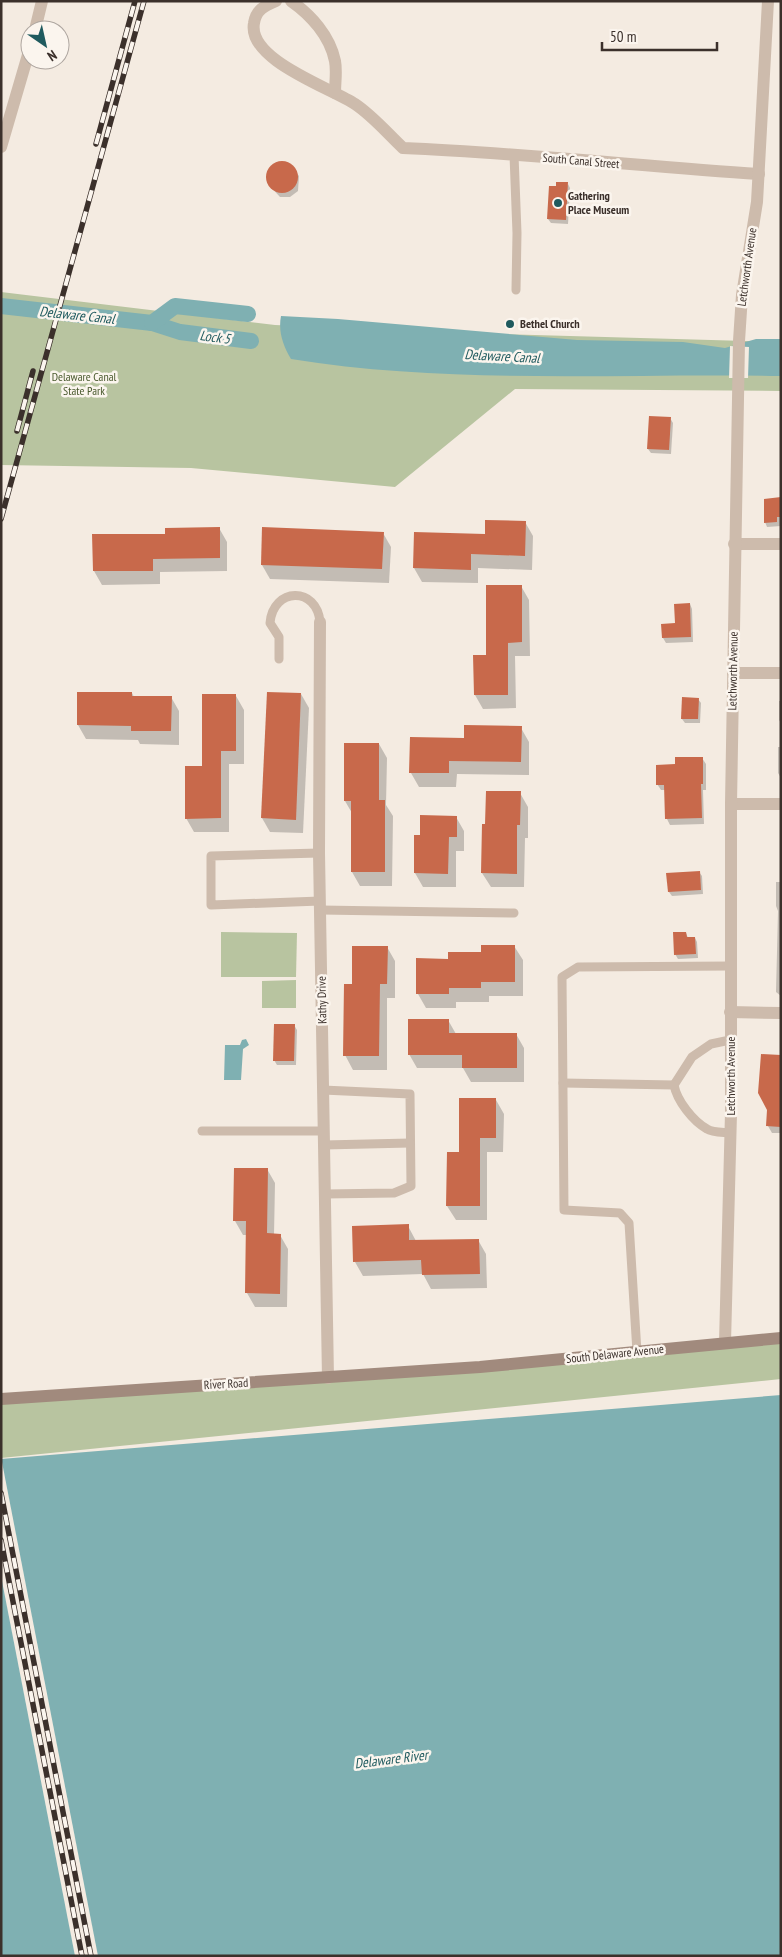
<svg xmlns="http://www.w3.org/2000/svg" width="782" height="1957" viewBox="0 0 782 1957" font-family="'PT Sans Narrow',sans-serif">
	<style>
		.green { fill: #b8c4a0 }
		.water { fill: #7fb0b2 }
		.pier { fill: #f4ebe1 }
		.shadow { fill: #0003 }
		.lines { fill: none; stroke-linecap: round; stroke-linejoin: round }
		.canal { stroke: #7fb0b2; stroke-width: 16 }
		.building { fill: #c8694b }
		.lane { stroke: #cdbbac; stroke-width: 9 }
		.street { stroke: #cdbbac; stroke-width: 12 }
		.secondary { stroke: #a18a7d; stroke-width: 12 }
		.rail-casing { stroke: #3b302b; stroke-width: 5.5 }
		.rail { stroke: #fbf5ee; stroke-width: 4; stroke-dasharray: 11; stroke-linecap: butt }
		.poi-dot { fill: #1f5a5e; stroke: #fbf5ee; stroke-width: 2 }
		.labels { text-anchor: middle; stroke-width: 5; stroke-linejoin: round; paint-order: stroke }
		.street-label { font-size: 12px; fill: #3b302b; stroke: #fbf5ee }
		.poi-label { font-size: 12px; font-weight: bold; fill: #3b302b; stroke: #fbf5ee; text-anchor: start }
		.park-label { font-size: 12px; fill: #4a5a2e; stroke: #fbf5ee }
		.water-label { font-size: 14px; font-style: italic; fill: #1f5a5e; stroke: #fbf5ee }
	</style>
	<rect width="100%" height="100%" fill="#f4ebe1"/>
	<g class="green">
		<polygon points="1,292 275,325 459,333 781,342 781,391 515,389 395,487 191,468 1,465"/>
		<polygon points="221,932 297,933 296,977 221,977"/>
		<polygon points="296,980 296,1008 262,1008 262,981"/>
		<polygon points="781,1341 781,1379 1,1458 1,1399"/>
	</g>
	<g class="water">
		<path d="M281 316 338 319 577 340 683 342 725 348 756 339H781V376C618 373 452 385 291 359 283 346 278 331 281 316Z"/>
		<polygon points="246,1039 249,1045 243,1049 241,1080 224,1080 225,1045 240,1045 242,1040"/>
		<polygon points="781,1395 781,1956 1,1956 1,1459"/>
	</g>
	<g class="pier">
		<polygon points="730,346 749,347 748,378 729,378"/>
		<polygon points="1,1457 98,1956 75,1956 1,1576"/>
	</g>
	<g class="shadow">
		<polygon points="275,164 289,164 299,176 298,191 290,197 280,197 269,185 267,176"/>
		<polygon points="568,184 570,188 568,224 551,223 548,219"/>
		<polygon points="670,418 673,423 671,454 651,453 648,449"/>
		<polygon points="781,499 781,526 767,527 765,522"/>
		<polygon points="525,522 533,536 532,570 478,568 478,583 422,582 414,568 486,535"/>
		<polygon points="219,528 227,542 227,571 160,572 160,584 102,585 94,571 93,535 167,535"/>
		<polygon points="383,533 391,547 389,583 270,579 262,565"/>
		<polygon points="521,586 529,600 530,656 515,656 516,708 483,709 475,695"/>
		<polygon points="690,604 692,609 693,642 666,643 663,638 662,625 676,624"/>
		<polygon points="78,693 132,693 134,697 171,697 179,711 179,745 140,744 138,740 86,739 78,725"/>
		<polygon points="301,694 309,708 303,833 270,832 262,818"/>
		<polygon points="236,696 244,710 244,764 229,764 229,832 194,832 186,818 203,767"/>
		<polygon points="698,699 701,703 700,723 685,723 682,719"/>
		<polygon points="779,701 781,701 781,723 779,720"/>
		<polygon points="521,728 529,742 529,775 457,774 456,787 419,787 411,773 465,740"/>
		<polygon points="379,744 387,758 386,805 393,816 392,886 360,886 352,872 352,813 345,801"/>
		<polygon points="778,747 781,747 781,778 778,773"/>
		<polygon points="702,758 706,764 706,790 703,790 704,824 670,825 667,819 665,790 661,790 657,784 676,766"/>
		<polygon points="520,793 528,807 528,838 525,838 524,887 491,887 482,873"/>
		<polygon points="456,817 464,831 464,851 456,851 456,887 423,887 415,873 421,836"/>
		<polygon points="699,872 702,876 703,894 672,896 669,892 668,874"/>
		<polygon points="776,882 781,882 781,996 776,992 778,911 776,906"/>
		<polygon points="686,933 688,938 695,938 697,942 698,958 678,959 675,954"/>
		<polygon points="514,946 523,960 523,996 489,996 489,1002 456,1002 456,1008 426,1008 418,994 449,960"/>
		<polygon points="387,947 395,961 395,998 387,998 387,1070 353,1070 345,1055 353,985"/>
		<polygon points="448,1020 456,1034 516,1034 524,1048 524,1082 471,1082 463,1068 417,1068 409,1054"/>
		<polygon points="294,1025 297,1030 296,1065 277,1065 274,1060"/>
		<polygon points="781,1056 781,1133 772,1133 768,1126"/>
		<polygon points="496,1100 504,1114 503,1152 487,1152 487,1220 456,1220 447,1206 460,1153"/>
		<polygon points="267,1169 275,1183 274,1235 280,1235 288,1249 287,1307 255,1307 247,1293 247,1235 243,1235 235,1221"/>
		<polygon points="408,1226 416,1241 478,1240 486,1254 487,1288 431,1289 423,1274 363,1276 355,1262"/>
	</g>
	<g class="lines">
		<g class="canal">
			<polyline points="1,306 152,323 180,332 251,341"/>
			<polyline points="152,323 175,306 248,314"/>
		</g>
	</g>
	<g class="building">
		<circle cx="282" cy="177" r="16"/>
		<polygon points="556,182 568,182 566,220 547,219 549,186 556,186"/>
		<polygon points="649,416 671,417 669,450 647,449"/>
		<polygon points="781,497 781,517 777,517 777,522 764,523 764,499"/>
		<polygon points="485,520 526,521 525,556 471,554 471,570 413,568 414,532 485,534"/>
		<polygon points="220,527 220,558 153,559 153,571 93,571 92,534 165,534 165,528"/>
		<polygon points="262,527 384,532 382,569 261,565"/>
		<polygon points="486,585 522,585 522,642 508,643 508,695 474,695 473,655 486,655"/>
		<polygon points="690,603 691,637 662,638 661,624 675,623 674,604"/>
		<polygon points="77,692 132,692 132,696 172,696 171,731 131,731 131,726 77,725"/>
		<polygon points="267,692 301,693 296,820 261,818"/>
		<polygon points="202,694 236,694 236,751 221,751 221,818 185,819 185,766 202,766"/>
		<polygon points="682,697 699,698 698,719 681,719"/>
		<polygon points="464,725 522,726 521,762 449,761 449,773 409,773 410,737 464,738"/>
		<polygon points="344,743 379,743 379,800 385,800 385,872 351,872 351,801 344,801"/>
		<polygon points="675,757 703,757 703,784 701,784 702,818 665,819 664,785 656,785 656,765 675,764"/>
		<polygon points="486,791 521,791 520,825 517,825 517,874 481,873 482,824 485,824"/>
		<polygon points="420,815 457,816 457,837 449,837 448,874 414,873 414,835 420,835"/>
		<polygon points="700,871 701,890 668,892 666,873"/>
		<polygon points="673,932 686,932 687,937 695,937 696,954 674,955"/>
		<polygon points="481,945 515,945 515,982 481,982 481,988 449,988 449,994 416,994 416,958 448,959 448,952 481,952"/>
		<polygon points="352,946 388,946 387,984 380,984 379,1056 343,1056 344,984 352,984"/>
		<polygon points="408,1019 449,1019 449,1033 517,1033 517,1068 462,1068 462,1055 408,1055"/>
		<polygon points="274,1024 295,1024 294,1061 273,1061"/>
		<polygon points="761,1054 781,1055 781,1127 766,1126 767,1110 758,1093"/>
		<polygon points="459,1098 496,1098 496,1138 480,1138 480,1206 446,1206 447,1152 459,1152"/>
		<polygon points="234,1168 268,1168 267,1233 281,1234 280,1294 245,1293 246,1221 233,1221"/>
		<polygon points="409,1224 409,1240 479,1239 480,1274 422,1275 421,1260 353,1262 352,1226"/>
	</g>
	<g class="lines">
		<g class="lane">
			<polyline points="514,155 517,233 516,290"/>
			<path d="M279 659V637L270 623C273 587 317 586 320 622"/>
			<polyline points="319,853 211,856 211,905 320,901"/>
			<polyline points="321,910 514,913"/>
			<path d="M730 1040 711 1044 692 1057 674 1085C677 1101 693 1121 707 1129 713 1133 724 1132 731 1133"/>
			<polyline points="563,1083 674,1085"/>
			<polyline points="323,1090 410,1094 411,1186 394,1193 325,1194"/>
			<polyline points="202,1131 324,1131"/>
			<polyline points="324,1145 410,1143"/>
			<polyline points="637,1352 629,1223 620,1213 564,1210 562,977 578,967 731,966"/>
		</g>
		<g class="street">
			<path d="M276 1C264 6 256 10 254 23 247 60 331 88 355 104 373 116 388 134 403 148 522 153 641 166 759 174"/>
			<path d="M291 1C311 15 330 36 335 61 337 71 335 83 335 93"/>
			<polyline points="35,30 42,1"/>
			<polyline points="1,147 30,48"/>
			<polyline points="734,544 781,544"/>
			<polyline points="320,622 319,853 328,1378"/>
			<polyline points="733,673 781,673"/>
			<polyline points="731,804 781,804"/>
			<polyline points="730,1012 781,1013"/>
			<polyline points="725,1343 731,1113 731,804 739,341 742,295 757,202 768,1"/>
		</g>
		<polyline class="secondary" points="1,1399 480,1367 781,1338"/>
		<defs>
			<g id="rail">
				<polyline points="96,144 135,1"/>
				<polyline points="17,431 33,371"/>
				<polyline points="1,519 144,1"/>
				<polyline points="1,1493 91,1956"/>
				<polyline points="1,1540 82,1956"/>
			</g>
		</defs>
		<use href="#rail" class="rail-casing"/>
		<use href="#rail" class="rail"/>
	</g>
	<g class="poi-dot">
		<circle cx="558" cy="203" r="5"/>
		<circle cx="510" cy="324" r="5"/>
	</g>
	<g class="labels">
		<g class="street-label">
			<text transform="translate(581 161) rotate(5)" y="4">South Canal Street</text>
			<text transform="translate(747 267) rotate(-82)" y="4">Letchworth Avenue</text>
			<text transform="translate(733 671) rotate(-89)" y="4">Letchworth Avenue</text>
			<text transform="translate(322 1000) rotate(-91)" y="4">Kathy Drive</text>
			<text transform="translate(731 1076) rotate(-90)" y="4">Letchworth Avenue</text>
			<text transform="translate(615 1354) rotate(-6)" y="4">South Delaware Avenue</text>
			<text transform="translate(226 1384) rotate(-3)" y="4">River Road</text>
		</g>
		<g class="poi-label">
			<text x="568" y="200">Gathering<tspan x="568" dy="14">Place Museum</tspan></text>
			<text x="520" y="328">Bethel Church</text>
		</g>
		<g class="park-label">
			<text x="84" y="381">Delaware Canal<tspan x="84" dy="14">State Park</tspan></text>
		</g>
		<g class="water-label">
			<text transform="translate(77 315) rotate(6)" y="5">Delaware Canal</text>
			<text transform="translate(215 337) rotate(7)" y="5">Lock 5</text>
			<text transform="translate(502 356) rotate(3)" y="5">Delaware Canal</text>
			<text transform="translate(391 1759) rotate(-7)" y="5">Delaware River</text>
		</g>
	</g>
	<rect width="782" height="1957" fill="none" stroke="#3b302b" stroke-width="5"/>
	<g transform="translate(45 45) rotate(146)"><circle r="24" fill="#fbf5ee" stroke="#aea6a0"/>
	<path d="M0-4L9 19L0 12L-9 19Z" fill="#1f5a5e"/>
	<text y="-8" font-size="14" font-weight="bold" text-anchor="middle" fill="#3b302b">N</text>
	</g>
	<path d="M602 42v8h115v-8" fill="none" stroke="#3b302b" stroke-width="2.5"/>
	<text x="610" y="42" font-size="15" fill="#3b302b" stroke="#fbf5ee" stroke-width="4" paint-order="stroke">50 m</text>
</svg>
